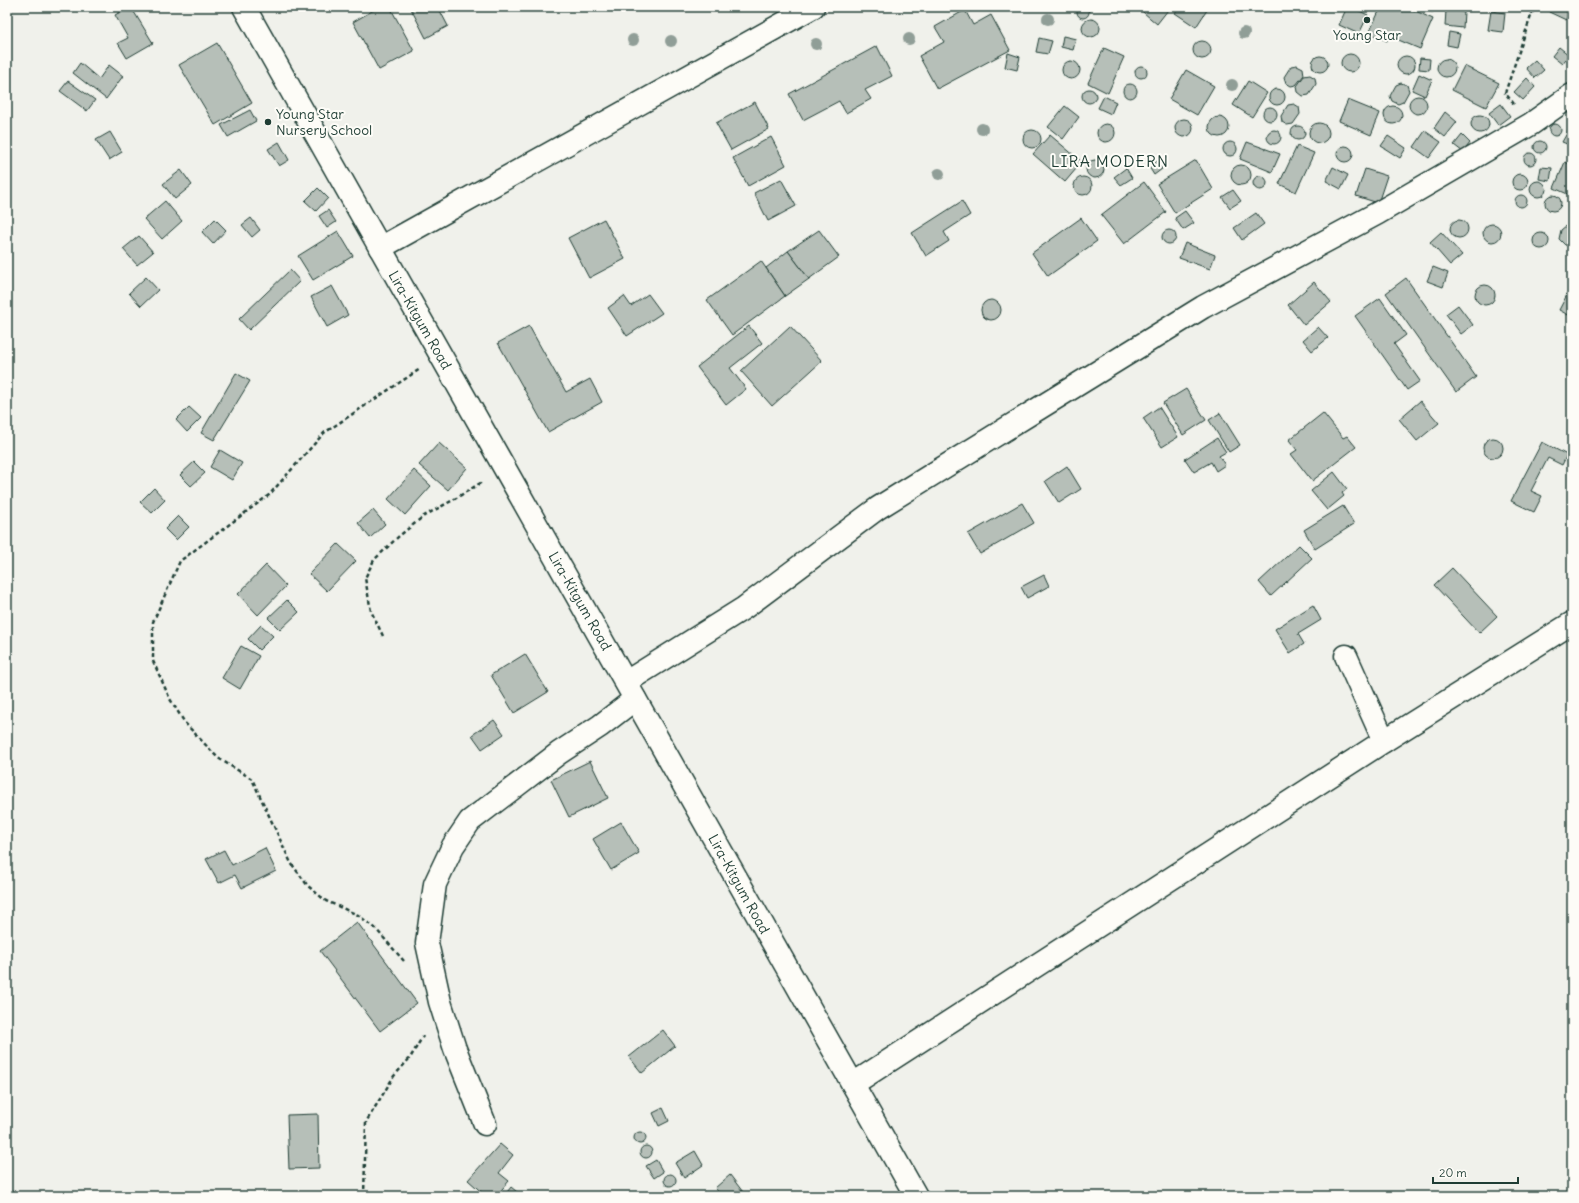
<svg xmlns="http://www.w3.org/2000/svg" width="1579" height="1203" viewBox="0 0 1579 1203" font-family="Delius,sans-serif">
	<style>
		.building { fill: #b6bfb8; stroke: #1f3d34 }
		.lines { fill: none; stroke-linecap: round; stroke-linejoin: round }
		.minor-casing { stroke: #1f3d34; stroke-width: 25 }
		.major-casing { stroke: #1f3d34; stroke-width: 25 }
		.path { stroke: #1f3d34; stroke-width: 2.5; stroke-dasharray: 4 3; stroke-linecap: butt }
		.minor { stroke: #fdfcf7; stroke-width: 22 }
		.major { stroke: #fdfcf7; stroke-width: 22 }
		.tree { fill: #909e97 }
		.poi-dot { fill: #1f3d34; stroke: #fdfcf7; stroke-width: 1.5 }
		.labels { text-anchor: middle; stroke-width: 4; stroke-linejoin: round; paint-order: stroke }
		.poi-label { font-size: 14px; fill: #1f3d34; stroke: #fdfcf7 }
		.street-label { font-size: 14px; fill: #1f3d34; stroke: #fdfcf7 }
		.quarter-label { font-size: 16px; letter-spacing: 1px; fill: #1f3d34; stroke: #fdfcf7 }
	</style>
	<rect width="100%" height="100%" fill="#f0f1eb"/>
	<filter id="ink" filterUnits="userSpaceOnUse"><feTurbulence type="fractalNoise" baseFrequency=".025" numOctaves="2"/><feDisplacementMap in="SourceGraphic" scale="8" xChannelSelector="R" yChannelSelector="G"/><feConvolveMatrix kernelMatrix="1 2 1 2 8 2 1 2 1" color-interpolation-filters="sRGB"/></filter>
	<g filter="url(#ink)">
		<g class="building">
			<circle cx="1083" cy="12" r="6"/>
			<polygon points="129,7 131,7 153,43 127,58 118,43 128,38 115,15"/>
			<polygon points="379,7 390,7 414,51 379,70 353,22"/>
			<polygon points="410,7 438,7 448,26 426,38"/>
			<polygon points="1137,7 1165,7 1168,10 1157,24"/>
			<polygon points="1179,7 1209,7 1196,27 1175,13"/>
			<polygon points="1347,7 1351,7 1368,15 1359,34 1339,25"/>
			<polygon points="1381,7 1407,7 1433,19 1420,49 1389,36 1387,41 1369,33"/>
			<polygon points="1422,7 1438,7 1433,12 1425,11"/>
			<polygon points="1552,7 1572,7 1566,20 1549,12"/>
			<polygon points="965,10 973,25 991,15 1010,50 937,89 919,56 944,42 935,27"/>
			<polygon points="1446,10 1464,12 1463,28 1445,26"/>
			<polygon points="1491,11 1505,13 1503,32 1488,30"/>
			<circle cx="1091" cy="28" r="9"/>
			<polygon points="1449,32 1460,34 1457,47 1447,45"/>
			<polygon points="1063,36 1076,39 1073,50 1061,47"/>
			<polygon points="1039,38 1052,41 1048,54 1036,52"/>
			<circle cx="1202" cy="50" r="9"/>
			<polygon points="217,43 252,103 215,125 179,65"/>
			<polygon points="877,46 892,76 865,90 871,99 846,113 839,101 803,120 789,94"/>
			<polygon points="1559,47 1569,55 1562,64 1552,56"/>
			<polygon points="1104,48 1124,57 1108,93 1088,83"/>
			<polygon points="1008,53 1020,57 1017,70 1005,67"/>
			<circle cx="1350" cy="63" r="9"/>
			<circle cx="1320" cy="64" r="8"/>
			<circle cx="1406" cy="65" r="9"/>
			<polygon points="1420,58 1430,59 1429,70 1419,69"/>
			<circle cx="1446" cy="68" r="9"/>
			<polygon points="1535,60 1544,70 1535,78 1526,68"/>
			<circle cx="1071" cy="70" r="9"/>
			<polygon points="80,63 99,79 109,65 123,76 106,99 73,73"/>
			<polygon points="1297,65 1303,68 1304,75 1296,85 1291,86 1286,83 1284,77 1291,66"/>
			<circle cx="1141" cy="72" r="6"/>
			<polygon points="1464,66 1499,83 1486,107 1452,90"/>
			<polygon points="1186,70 1214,86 1197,115 1169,99"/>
			<polygon points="1419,74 1432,80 1425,96 1412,90"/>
			<polygon points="1310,75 1315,78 1316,84 1309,95 1303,96 1298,92 1297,86 1304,76"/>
			<polygon points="1527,78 1535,87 1523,100 1514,92"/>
			<polygon points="68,81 95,100 87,111 60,91"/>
			<polygon points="1248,81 1267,93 1252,117 1233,105"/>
			<polygon points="1401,83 1407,85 1409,91 1403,102 1398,104 1392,101 1390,96 1396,85"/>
			<circle cx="1130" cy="91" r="7"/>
			<circle cx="1089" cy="96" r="7"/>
			<circle cx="1277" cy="97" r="8"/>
			<polygon points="1104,96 1116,102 1111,114 1098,108"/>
			<circle cx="1418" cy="105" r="9"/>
			<polygon points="1348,100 1380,113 1371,135 1339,121"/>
			<polygon points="755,102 769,129 731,150 716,123"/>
			<polygon points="1294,104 1299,107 1300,114 1293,124 1287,125 1282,122 1281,116 1288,105"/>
			<polygon points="1501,104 1510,116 1498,125 1489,113"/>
			<polygon points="1065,106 1079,117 1063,139 1048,127"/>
			<circle cx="1393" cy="115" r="9"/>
			<circle cx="1270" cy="114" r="7"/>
			<polygon points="250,110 256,121 228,137 221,125"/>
			<polygon points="1445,112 1457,122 1445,137 1434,128"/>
			<circle cx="1480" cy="124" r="9"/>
			<circle cx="1219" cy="127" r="10"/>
			<circle cx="1184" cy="128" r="9"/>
			<circle cx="1319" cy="133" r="10"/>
			<circle cx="1555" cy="130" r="6"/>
			<circle cx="1106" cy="133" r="9"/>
			<polygon points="1571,126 1572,126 1572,146 1562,142"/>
			<circle cx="1298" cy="133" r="7"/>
			<circle cx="1274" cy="137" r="7"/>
			<circle cx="1032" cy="139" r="9"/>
			<polygon points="1425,131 1441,142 1429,158 1414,147"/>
			<polygon points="110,132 122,152 109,160 96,140"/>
			<polygon points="1050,135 1082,162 1065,182 1033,154"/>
			<polygon points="1462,135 1470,143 1463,152 1454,145"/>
			<polygon points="1388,136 1406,148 1400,158 1381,146"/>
			<polygon points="771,137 786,165 748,186 733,158"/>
			<circle cx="1540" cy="147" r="6"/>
			<polygon points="279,142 289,160 279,166 268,149"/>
			<polygon points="1247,142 1280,154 1272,172 1240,159"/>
			<circle cx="1230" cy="149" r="7"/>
			<polygon points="1297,146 1314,153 1296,192 1279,184"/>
			<circle cx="1345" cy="154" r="8"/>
			<circle cx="1530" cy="159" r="6"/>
			<polygon points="1196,160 1213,189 1175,213 1157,184"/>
			<circle cx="1095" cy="169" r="9"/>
			<polygon points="1157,161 1162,169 1154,175 1149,167"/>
			<polygon points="1565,162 1572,165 1572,196 1554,188"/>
			<circle cx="1241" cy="175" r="10"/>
			<polygon points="1333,167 1348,175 1341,189 1326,181"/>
			<polygon points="1541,167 1552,168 1550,181 1539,179"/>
			<polygon points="1126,168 1132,178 1121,185 1114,177"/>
			<polygon points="1365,169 1387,176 1378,203 1356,196"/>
			<polygon points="181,170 192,185 175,199 163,184"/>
			<circle cx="1520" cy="182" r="8"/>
			<circle cx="1260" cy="183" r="7"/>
			<circle cx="1083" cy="186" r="9"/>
			<polygon points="781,179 796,206 768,221 754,193"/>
			<circle cx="1538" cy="189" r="8"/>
			<polygon points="1144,182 1166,212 1124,244 1101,215"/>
			<polygon points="318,188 328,198 316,211 305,201"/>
			<polygon points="1233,190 1241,201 1230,208 1222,197"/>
			<circle cx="1521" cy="201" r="6"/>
			<circle cx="1553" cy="203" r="8"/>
			<polygon points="165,201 182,221 162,239 144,219"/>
			<polygon points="962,201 970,215 944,232 949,241 926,256 912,233"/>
			<polygon points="328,210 336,222 327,228 319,216"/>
			<polygon points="1185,211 1194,223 1183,230 1175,218"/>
			<polygon points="1256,213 1264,224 1242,240 1234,228"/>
			<polygon points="251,218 260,230 252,237 242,225"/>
			<polygon points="1081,218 1097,241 1048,276 1032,253"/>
			<polygon points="215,219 226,230 213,244 202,232"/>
			<polygon points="604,219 625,259 589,278 568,238"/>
			<circle cx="1459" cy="229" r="9"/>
			<circle cx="1492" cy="233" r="9"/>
			<polygon points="1567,225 1572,225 1572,246 1565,245 1559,239 1561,230"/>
			<polygon points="819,230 839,257 809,279 788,251"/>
			<circle cx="1169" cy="237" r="7"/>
			<polygon points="338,231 353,256 313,280 298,256"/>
			<polygon points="1441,232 1462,255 1450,265 1430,242"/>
			<circle cx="1541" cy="241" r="8"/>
			<polygon points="139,236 153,252 137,265 123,249"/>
			<polygon points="1185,243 1215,255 1210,269 1179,258"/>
			<polygon points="788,251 809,279 785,296 766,268"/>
			<polygon points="761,261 785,296 732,335 707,300"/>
			<polygon points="1433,267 1448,273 1443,287 1427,281"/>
			<polygon points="290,270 300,281 249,330 239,319"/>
			<polygon points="146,277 158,290 141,306 129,293"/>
			<polygon points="1406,278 1476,377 1456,392 1386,293"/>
			<polygon points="1314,282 1331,302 1304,325 1288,305"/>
			<circle cx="1485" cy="295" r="10"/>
			<polygon points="332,286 348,315 327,327 311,297"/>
			<polygon points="1571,287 1572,288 1572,317 1559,310"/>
			<polygon points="648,294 662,313 627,336 608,308 624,296 631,306"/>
			<polygon points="1380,298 1406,335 1394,344 1420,381 1407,390 1355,316"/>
			<circle cx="991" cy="310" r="10"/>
			<polygon points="1458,305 1473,325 1461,334 1446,314"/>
			<polygon points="529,326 566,392 590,379 602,402 548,432 498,343"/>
			<polygon points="749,326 762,343 730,368 746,389 726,405 697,367"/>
			<polygon points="790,326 822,361 772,406 741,371"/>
			<polygon points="1318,327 1328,338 1312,351 1303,340"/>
			<polygon points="236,373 250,381 214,440 201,433"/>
			<polygon points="1186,389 1206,420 1183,435 1163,403"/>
			<polygon points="1420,401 1439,423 1417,441 1399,419"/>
			<polygon points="189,407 201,418 187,432 176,420"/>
			<polygon points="1159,407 1178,437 1162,447 1143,418"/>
			<polygon points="1220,413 1240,445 1229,452 1209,420"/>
			<polygon points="1323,413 1343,438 1347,436 1356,447 1312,481 1291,454 1297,450 1289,440"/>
			<polygon points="1217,438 1226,452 1219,456 1225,465 1216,471 1211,462 1194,472 1185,459"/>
			<circle cx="1493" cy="448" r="10"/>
			<polygon points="1542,442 1567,455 1562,465 1548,458 1531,491 1542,496 1534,512 1511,501"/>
			<polygon points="439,443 467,468 448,490 419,465"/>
			<polygon points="220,450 242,463 232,480 210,467"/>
			<polygon points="194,462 205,473 191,486 180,475"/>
			<polygon points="1067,466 1081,489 1059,503 1045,481"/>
			<polygon points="414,470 431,486 405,515 388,499"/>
			<polygon points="1334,472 1347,489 1342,493 1344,496 1327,510 1311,491"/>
			<polygon points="154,488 165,500 152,513 140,502"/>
			<polygon points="1022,503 1034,523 980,554 968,534"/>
			<polygon points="1343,506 1354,524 1315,549 1304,530"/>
			<polygon points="373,510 385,524 370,538 358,523"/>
			<polygon points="178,516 189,527 176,540 165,529"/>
			<polygon points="338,544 356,561 327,591 309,574"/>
			<polygon points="1299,545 1312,558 1271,596 1259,582"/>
			<polygon points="266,565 286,586 258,615 238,594"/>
			<polygon points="1452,568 1497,616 1479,633 1434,585"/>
			<polygon points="1044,575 1049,586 1027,598 1021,587"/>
			<polygon points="287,600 299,612 280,630 268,618"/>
			<polygon points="1313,605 1321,620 1298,634 1304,644 1290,653 1275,629"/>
			<polygon points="261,625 273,636 259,650 248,639"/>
			<polygon points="241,646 259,656 240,689 222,678"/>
			<polygon points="525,654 548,692 514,713 491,675"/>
			<polygon points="494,720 504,734 482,749 472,735"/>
			<polygon points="590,761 608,798 569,817 551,780"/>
			<polygon points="621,822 639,853 611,870 593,839"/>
			<polygon points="265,848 276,871 242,888 235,875 219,883 206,859 224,850 232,865"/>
			<polygon points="357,922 417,1003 380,1031 320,951"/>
			<polygon points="663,1030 675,1046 642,1073 629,1057"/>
			<polygon points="663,1108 669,1121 659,1126 653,1113"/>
			<polygon points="318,1114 319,1168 289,1169 287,1115"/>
			<circle cx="640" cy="1138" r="6"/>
			<polygon points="500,1144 513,1155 499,1173 509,1181 496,1196 486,1196 468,1180"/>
			<circle cx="646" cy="1152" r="6"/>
			<polygon points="695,1151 703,1165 684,1178 675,1163"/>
			<polygon points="656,1160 663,1172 654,1178 646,1166"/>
			<circle cx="670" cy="1180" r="6"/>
			<polygon points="730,1175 746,1196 722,1196 715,1188"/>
			<polygon points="511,1187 522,1196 504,1196"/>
		</g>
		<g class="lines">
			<defs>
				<g id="minor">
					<polyline points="380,248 813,7"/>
					<polyline points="1346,656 1384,741"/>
					<polyline points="626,682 744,608 878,508 1033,412 1203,307 1378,213 1531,124 1572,95"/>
					<polyline points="853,1084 1384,741 1572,623"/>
					<polyline points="485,1124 455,1049 440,1002 427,943 435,884 453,846 470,821 559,753 600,726 635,699"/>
				</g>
				<polyline id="major" points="244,7 916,1196"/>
			</defs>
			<use href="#minor" class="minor-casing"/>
			<use href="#major" class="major-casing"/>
			<g class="path">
				<polyline points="1514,104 1505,93 1534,7"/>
				<polyline points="383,636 371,611 365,578 374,560 399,536 424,516 453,500 482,482"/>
				<polyline points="404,961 375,928 358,915 326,901 308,886 291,863 252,779 218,758 185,723 170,699 153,661 153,622 180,561 269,495 324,433 420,369"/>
				<polyline points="364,1196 366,1122 394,1076 410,1058 423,1036"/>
			</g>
			<use href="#minor" class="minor"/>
			<use href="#major" class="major"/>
		</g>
		<g class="tree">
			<circle cx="1048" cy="19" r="6"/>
			<circle cx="1244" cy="33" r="6"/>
			<circle cx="909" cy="39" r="6"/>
			<circle cx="633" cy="40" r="6"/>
			<circle cx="671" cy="41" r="6"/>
			<circle cx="816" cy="44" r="6"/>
			<circle cx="1232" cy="85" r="6"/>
			<circle cx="982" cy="129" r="6"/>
			<circle cx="939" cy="174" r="6"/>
		</g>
	</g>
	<g class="poi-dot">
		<circle cx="1367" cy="20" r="4"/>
		<circle cx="268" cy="122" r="4"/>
	</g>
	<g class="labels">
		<g class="poi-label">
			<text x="1367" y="40">Young Star</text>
			<text x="276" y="119" text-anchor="start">Young Star<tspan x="276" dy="16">Nursery School</tspan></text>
		</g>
		<g class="street-label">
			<text transform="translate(420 320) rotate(60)" y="5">Lira-Kitgum Road</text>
			<text transform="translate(580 601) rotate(60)" y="5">Lira-Kitgum Road</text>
			<text transform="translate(739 884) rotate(61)" y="5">Lira-Kitgum Road</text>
		</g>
		<g class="quarter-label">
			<text x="1110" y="167">LIRA MODERN</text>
		</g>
	</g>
	<rect width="1579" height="1203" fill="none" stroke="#fdfcf7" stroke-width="24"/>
	<rect x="12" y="12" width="1555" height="1179" fill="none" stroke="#1f3d34" stroke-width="1.5" filter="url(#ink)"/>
	<path d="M1433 1177v6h85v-6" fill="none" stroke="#1f3d34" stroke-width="2"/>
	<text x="1439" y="1177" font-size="12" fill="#1f3d34" stroke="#fdfcf7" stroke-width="3" paint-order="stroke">20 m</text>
</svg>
